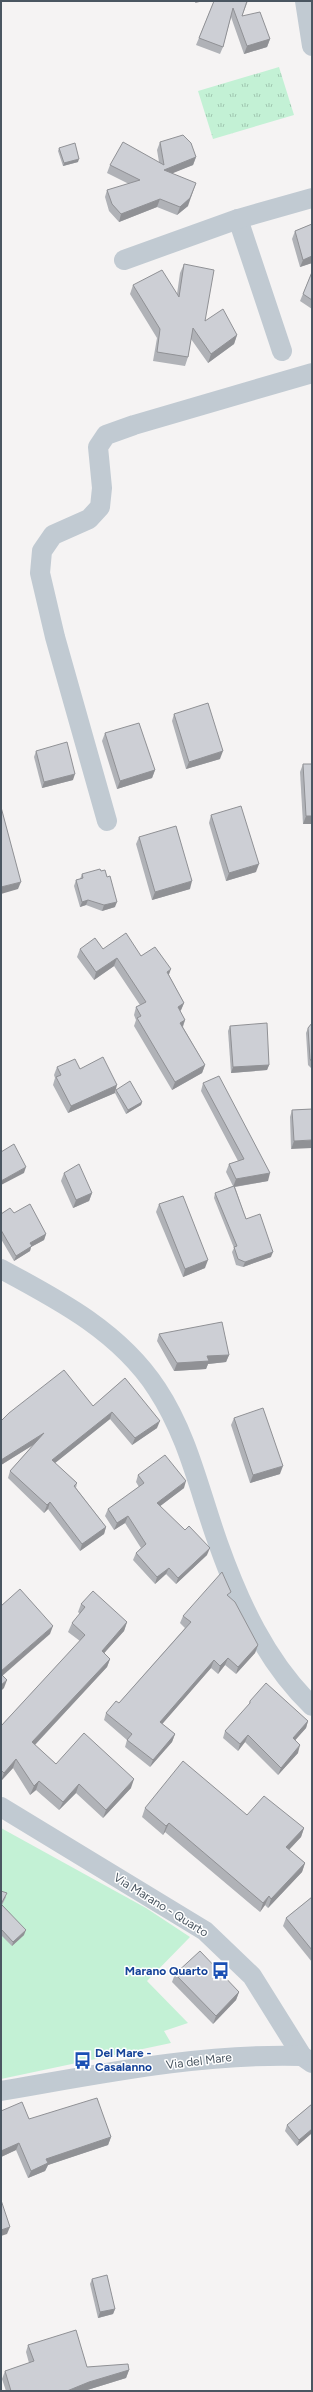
<svg xmlns="http://www.w3.org/2000/svg" width="313" height="2392" viewBox="0 0 313 2392" font-family="Figtree,sans-serif">
	<style>
		.grass { fill: #c3f1d5 }
		.park { fill: url(#park-tufts) }
		.lines { fill: none; stroke-linecap: round; stroke-linejoin: round }
		.minor { stroke: #c1cad2; stroke-width: 20 }
		.wall { fill: #b0b2b7 }
		.shaded-wall { fill: #909195 }
		.building { fill: #cdcfd5; stroke: #909195 }
		.labels { text-anchor: middle; stroke-width: 3; stroke-linejoin: round; paint-order: stroke }
		.street-label { font-size: 12px; fill: #4a5661; stroke: #fff }
		.transit-label { font-size: 12px; font-weight: bold; fill: #164399; stroke: #fff; text-anchor: end }
	</style>
	<defs>
		<pattern id="park-tufts" width="24" height="20" patternUnits="userSpaceOnUse"><rect width="24" height="20" fill="#c3f1d5"/><path d="M3 7l-1-3M5 7V3M7 7l1-3M15 17l-1-3M17 17v-4M19 17l1-3" fill="none" stroke="#a0c6b0"/></pattern>
	</defs>
	<rect width="100%" height="100%" fill="#f5f3f3"/>
	<polygon class="grass" points="1,1828 146,1908 190,1937 147,1981 188,2023 164,2031 171,2043 1,2079"/>
	<polygon class="park" points="279,67 294,115 213,139 198,91"/>
	<g class="lines">
		<g class="minor">
			<polyline points="305,1 312,46"/>
			<polyline points="238,219 282,351"/>
			<polyline points="124,260 238,219 312,198"/>
			<polyline points="107,821 55,637 40,573 42,551 53,535 89,519 100,507 102,488 98,447 106,435 134,425 312,373"/>
			<path d="M1 1269C59 1300 120 1332 157 1389 188 1436 199 1490 218 1543 239 1602 266 1662 312 1706"/>
			<polyline points="1,1807 205,1931 252,1976 302,2056 312,2063"/>
			<path d="M1 2091C100 2074 201 2053 302 2056"/>
		</g>
	</g>
	<g class="wall">
		<polygon points="214,1 248,1 242,16 270,39 267,47 244,54 231,17 223,47 220,54 196,45"/>
		<polygon points="160,142 196,157 193,165 172,173 188,206 177,215 157,207 119,222 109,211 105,197 107,190 129,184 107,173 110,165 159,162 157,150"/>
		<polygon points="59,148 78,162 63,166 58,151"/>
		<polygon points="312,224 312,263 300,267 292,239 295,231"/>
		<polygon points="184,264 205,321 237,335 234,344 208,363 191,339 188,357 185,366 153,361 157,338 130,294 133,285 177,294 180,273"/>
		<polygon points="312,272 312,309 300,301"/>
		<polygon points="174,714 220,759 186,769 172,721"/>
		<polygon points="105,733 155,770 152,778 117,789 102,741"/>
		<polygon points="36,751 73,780 42,788 34,757"/>
		<polygon points="303,764 312,824 303,824 300,772"/>
		<polygon points="211,815 256,872 226,881 209,823"/>
		<polygon points="139,837 190,889 152,900 136,844"/>
		<polygon points="101,871 115,907 102,911 86,905 80,907 74,886 76,880 80,879 82,874"/>
		<polygon points="80,949 103,949 141,956 169,975 184,1003 181,1010 180,1011 185,1020 183,1027 205,1065 202,1073 172,1090 134,1026 136,1020 134,1015 136,1007 140,1005 114,966 94,980 77,957"/>
		<polygon points="312,1023 312,1069 308,1065 306,1033 308,1028"/>
		<polygon points="230,1026 269,1065 267,1070 231,1073 228,1031"/>
		<polygon points="57,1067 80,1069 115,1093 68,1113 53,1085 55,1078 54,1075"/>
		<polygon points="203,1083 268,1181 235,1187 246,1219 271,1257 243,1267 236,1265 232,1252 234,1248 214,1198 215,1193 233,1186 226,1172 229,1164 238,1161 201,1091"/>
		<polygon points="116,1090 142,1102 141,1105 126,1114 115,1093"/>
		<polygon points="312,1109 291,1149 290,1117 292,1110"/>
		<polygon points="64,1173 92,1193 89,1201 73,1208 61,1181"/>
		<polygon points="159,1204 205,1268 183,1277 156,1212"/>
		<polygon points="14,1213 46,1234 44,1240 31,1247 30,1251 14,1261 1,1239 1,1214"/>
		<polygon points="159,1334 229,1355 226,1362 208,1364 206,1369 174,1371 157,1341"/>
		<polygon points="125,1378 157,1428 132,1445 110,1419 55,1463 77,1483 76,1488 106,1527 104,1534 80,1551 48,1509 44,1513 8,1478 10,1471 33,1445 1,1465 1,1421 93,1406"/>
		<polygon points="234,1418 280,1474 250,1483 231,1425"/>
		<polygon points="138,1475 184,1488 160,1506 207,1555 176,1584 166,1574 155,1584 133,1560 136,1553 141,1548 125,1523 114,1530 105,1516 108,1509 139,1487 136,1482"/>
		<polygon points="229,1596 258,1645 255,1653 236,1674 225,1665 218,1674 211,1668 162,1724 175,1734 172,1742 150,1767 125,1747 127,1740 104,1720 106,1713 119,1703 185,1628 180,1623 183,1616"/>
		<polygon points="81,1604 127,1622 124,1631 104,1653 110,1659 107,1667 35,1745 56,1764 131,1788 103,1818 76,1793 59,1810 36,1790 30,1795 13,1768 1,1781 1,1726 80,1641 68,1632 72,1623 80,1614 78,1612"/>
		<polygon points="250,1701 308,1721 306,1728 295,1740 298,1753 278,1775 245,1742 238,1751 223,1738 225,1731 248,1706"/>
		<polygon points="145,1808 247,1815 304,1828 301,1837 289,1850 305,1863 302,1872 268,1908 265,1905 260,1912 165,1832 163,1835 142,1817"/>
		<polygon points="1,1891 6,1897 2,1905 24,1935 12,1946 1,1935"/>
		<polygon points="312,1897 312,1962 283,1926 286,1918"/>
		<polygon points="175,1974 239,1992 236,2000 213,2024 172,1982"/>
		<polygon points="312,2104 312,2133 297,2146 285,2131 287,2125"/>
		<polygon points="1,2111 29,2119 111,2137 108,2145 48,2165 45,2171 28,2178 16,2150 1,2157"/>
		<polygon points="92,2279 115,2309 113,2314 98,2318 90,2284"/>
		<polygon points="28,2345 87,2367 129,2370 126,2378 84,2391 6,2391 2,2379 5,2371 29,2363 26,2352"/>
	</g>
	<g class="shaded-wall">
		<polygon points="196,1 204,1 195,3"/>
		<polygon points="270,39 267,47 244,54 247,46"/>
		<polygon points="196,157 193,165 161,178 164,170"/>
		<polygon points="79,159 78,162 63,166 64,163"/>
		<polygon points="196,183 188,206 177,215 180,207"/>
		<polygon points="160,199 157,207 119,222 121,214"/>
		<polygon points="312,256 312,263 300,267 303,260"/>
		<polygon points="237,335 234,344 208,363 211,354"/>
		<polygon points="223,751 220,759 186,769 189,762"/>
		<polygon points="155,770 152,778 117,789 120,781"/>
		<polygon points="75,774 73,780 42,788 44,782"/>
		<polygon points="306,816 312,816 312,824 303,824"/>
		<polygon points="259,864 256,872 226,881 229,873"/>
		<polygon points="192,881 190,889 152,900 155,892"/>
		<polygon points="21,882 18,889 1,894 1,887"/>
		<polygon points="88,900 86,905 80,907 82,902"/>
		<polygon points="117,902 115,907 102,911 104,905"/>
		<polygon points="117,958 114,966 94,980 96,972"/>
		<polygon points="171,969 168,977 167,972"/>
		<polygon points="184,1003 181,1010 175,1015 178,1007"/>
		<polygon points="185,1020 182,1028 180,1023"/>
		<polygon points="205,1065 202,1073 172,1090 175,1082"/>
		<polygon points="269,1065 267,1070 231,1073 233,1067"/>
		<polygon points="117,1085 115,1093 68,1113 71,1106"/>
		<polygon points="142,1102 141,1105 126,1114 128,1110"/>
		<polygon points="312,1140 312,1148 291,1149 294,1141"/>
		<polygon points="26,1167 24,1173 1,1185 1,1181"/>
		<polygon points="270,1173 268,1181 233,1187 236,1179"/>
		<polygon points="92,1193 89,1201 73,1208 76,1200"/>
		<polygon points="46,1234 44,1240 31,1247 30,1251 14,1261 16,1256 30,1243"/>
		<polygon points="273,1252 271,1257 243,1267 245,1262"/>
		<polygon points="208,1260 205,1268 183,1277 185,1269"/>
		<polygon points="229,1355 226,1362 208,1364 206,1369 174,1371 177,1363 207,1356"/>
		<polygon points="112,1412 110,1419 50,1467 52,1460"/>
		<polygon points="160,1421 157,1428 132,1445 135,1438"/>
		<polygon points="44,1433 41,1440 1,1465 1,1460"/>
		<polygon points="283,1466 280,1474 250,1483 253,1475"/>
		<polygon points="186,1481 184,1488 155,1510 157,1503"/>
		<polygon points="50,1502 48,1509 44,1513 47,1505"/>
		<polygon points="128,1516 125,1523 114,1530 117,1523"/>
		<polygon points="106,1527 104,1534 80,1551 82,1544"/>
		<polygon points="210,1548 207,1555 176,1584 178,1578"/>
		<polygon points="169,1568 166,1574 155,1584 157,1577"/>
		<polygon points="127,1622 124,1631 98,1660 102,1651"/>
		<polygon points="53,1626 50,1634 1,1677 1,1671"/>
		<polygon points="258,1645 255,1653 236,1674 238,1667"/>
		<polygon points="228,1658 225,1665 218,1674 220,1666"/>
		<polygon points="110,1659 107,1667 29,1751 32,1742"/>
		<polygon points="214,1660 211,1668 157,1730 160,1722"/>
		<polygon points="7,1680 4,1688 1,1691 1,1685"/>
		<polygon points="308,1721 306,1728 291,1745 293,1738"/>
		<polygon points="175,1734 172,1742 150,1767 153,1760"/>
		<polygon points="248,1735 245,1742 238,1751 240,1744"/>
		<polygon points="300,1745 298,1753 278,1775 281,1768"/>
		<polygon points="16,1759 13,1768 1,1781 4,1773"/>
		<polygon points="134,1779 131,1788 103,1818 106,1810"/>
		<polygon points="39,1781 36,1790 30,1795 34,1786"/>
		<polygon points="79,1784 76,1793 59,1810 63,1802"/>
		<polygon points="169,1823 165,1832 163,1835 166,1826"/>
		<polygon points="304,1828 301,1837 283,1856 286,1847"/>
		<polygon points="305,1863 302,1872 268,1908 271,1899"/>
		<polygon points="269,1896 265,1905 260,1912 263,1903"/>
		<polygon points="26,1930 24,1935 12,1946 13,1942"/>
		<polygon points="239,1992 236,2000 213,2024 216,2016"/>
		<polygon points="312,2129 312,2133 297,2146 299,2140"/>
		<polygon points="111,2137 108,2145 48,2165 45,2171 28,2178 31,2171 46,2159"/>
		<polygon points="19,2143 16,2150 1,2157 1,2151"/>
		<polygon points="10,2227 7,2234 1,2236 1,2230"/>
		<polygon points="115,2309 113,2314 98,2318 100,2312"/>
		<polygon points="129,2370 126,2378 84,2391 67,2391 89,2382"/>
	</g>
	<g class="building">
		<polygon points="214,1 247,1 242,16 260,12 270,39 247,46 233,8 223,47 199,38"/>
		<polygon points="183,135 191,143 196,157 164,170 196,183 190,198 180,207 160,199 121,214 112,204 107,190 140,180 110,165 123,142 164,165 160,142"/>
		<polygon points="75,143 79,159 64,163 59,148"/>
		<polygon points="312,224 312,256 303,260 295,231"/>
		<polygon points="184,264 214,270 205,321 223,309 237,335 211,354 193,328 188,357 157,352 160,329 133,285 162,270 179,297"/>
		<polygon points="312,272 312,300 303,294"/>
		<polygon points="208,703 223,751 189,762 174,714"/>
		<polygon points="139,723 155,770 120,781 105,733"/>
		<polygon points="67,742 75,774 44,782 36,751"/>
		<polygon points="303,764 312,764 312,816 306,816"/>
		<polygon points="241,806 259,864 229,873 211,815"/>
		<polygon points="1,807 21,882 1,887"/>
		<polygon points="176,826 192,881 155,892 139,837"/>
		<polygon points="100,869 101,871 105,870 107,877 110,876 117,902 104,905 88,900 82,902 76,880 83,878 82,874"/>
		<polygon points="126,933 141,956 155,947 171,969 167,972 184,1003 178,1007 185,1020 180,1023 205,1065 175,1082 137,1018 141,1016 136,1007 146,1002 117,958 96,972 80,949 95,938 103,949"/>
		<polygon points="267,1023 269,1065 233,1067 230,1026"/>
		<polygon points="312,1023 312,1062 310,1059 308,1028"/>
		<polygon points="103,1057 117,1085 71,1106 56,1077 61,1075 57,1067 75,1059 80,1069"/>
		<polygon points="219,1076 270,1173 236,1179 229,1164 244,1159 203,1083"/>
		<polygon points="130,1081 142,1102 128,1110 116,1090"/>
		<polygon points="312,1109 312,1140 294,1141 292,1110"/>
		<polygon points="14,1144 26,1167 1,1181 1,1152"/>
		<polygon points="79,1164 92,1193 76,1200 64,1173"/>
		<polygon points="234,1186 246,1219 260,1214 273,1252 245,1262 238,1259 234,1247 237,1246 215,1193"/>
		<polygon points="183,1196 208,1260 185,1269 159,1204"/>
		<polygon points="30,1204 46,1234 30,1243 32,1246 16,1256 1,1230 1,1214 10,1208 14,1213"/>
		<polygon points="222,1322 229,1355 207,1356 209,1361 177,1363 159,1334"/>
		<polygon points="64,1370 93,1406 125,1378 160,1421 135,1438 112,1412 52,1460 77,1483 74,1486 106,1527 82,1544 50,1502 47,1505 10,1471 44,1433 1,1460 1,1421 9,1413"/>
		<polygon points="263,1408 283,1466 253,1475 234,1418"/>
		<polygon points="165,1455 186,1481 157,1503 185,1530 189,1526 210,1548 178,1578 169,1568 157,1577 136,1553 146,1544 128,1516 117,1523 108,1509 144,1483 138,1475"/>
		<polygon points="222,1572 231,1592 227,1595 235,1602 258,1645 238,1667 228,1658 220,1666 214,1660 160,1722 175,1734 153,1760 127,1740 132,1734 106,1713 116,1701 119,1703 191,1622 183,1616"/>
		<polygon points="20,1589 53,1626 1,1671 1,1606"/>
		<polygon points="93,1591 127,1622 102,1651 110,1659 32,1742 56,1764 84,1733 134,1779 106,1810 79,1784 63,1802 39,1781 34,1786 16,1759 4,1773 1,1770 1,1726 85,1635 72,1623 85,1607 81,1604"/>
		<polygon points="1,1674 7,1680 1,1685"/>
		<polygon points="266,1683 308,1721 293,1738 300,1745 281,1768 248,1735 240,1744 225,1731 250,1703 250,1701"/>
		<polygon points="183,1761 247,1815 264,1796 304,1828 286,1847 305,1863 271,1899 269,1896 263,1903 169,1823 166,1826 145,1808"/>
		<polygon points="1,1891 7,1893 1,1904 26,1930 13,1942 1,1929"/>
		<polygon points="312,1897 312,1950 286,1918"/>
		<polygon points="200,1951 239,1992 216,2016 175,1974"/>
		<polygon points="97,2098 111,2137 46,2159 48,2163 31,2171 19,2143 1,2151 1,2111 22,2102 29,2119"/>
		<polygon points="312,2104 312,2129 299,2140 287,2125"/>
		<polygon points="1,2200 10,2227 1,2230"/>
		<polygon points="107,2275 115,2309 100,2312 92,2279"/>
		<polygon points="76,2330 87,2367 128,2364 129,2370 89,2382 67,2391 11,2391 5,2371 34,2361 28,2345"/>
	</g>
	<defs>
		<symbol id="bus-bare" viewBox="-9 -9 18 18"><path d="M-5-6H5V4H4V6H2V4H-2V6H-4V4H-5ZM-3.5-4V0h7V-4ZM-3.5 1.2v1.5H-2V1.2ZM2 1.2v1.5H3.5V1.2Z" fill="#1a4fb4" stroke="#fff" stroke-width="2.5" paint-order="stroke"/></symbol>
	</defs>
	<g fill-rule="evenodd">
		<use href="#bus-bare" x="208" y="1958" width="25" height="25"/>
		<use href="#bus-bare" x="70" y="2048" width="25" height="25"/>
	</g>
	<g class="labels">
		<g class="street-label">
			<text transform="translate(161 1905) rotate(32)" y="4">Via Marano - Quarto</text>
			<text transform="translate(199 2061) rotate(-7)" y="4">Via del Mare</text>
		</g>
		<g class="transit-label">
			<text x="208" y="1975">Marano Quarto</text>
			<text x="95" y="2057" text-anchor="start">Del Mare -<tspan x="95" dy="14">Casalanno</tspan></text>
		</g>
	</g>
	<rect width="313" height="2392" fill="none" stroke="#4a5661" stroke-width="4"/>
</svg>
